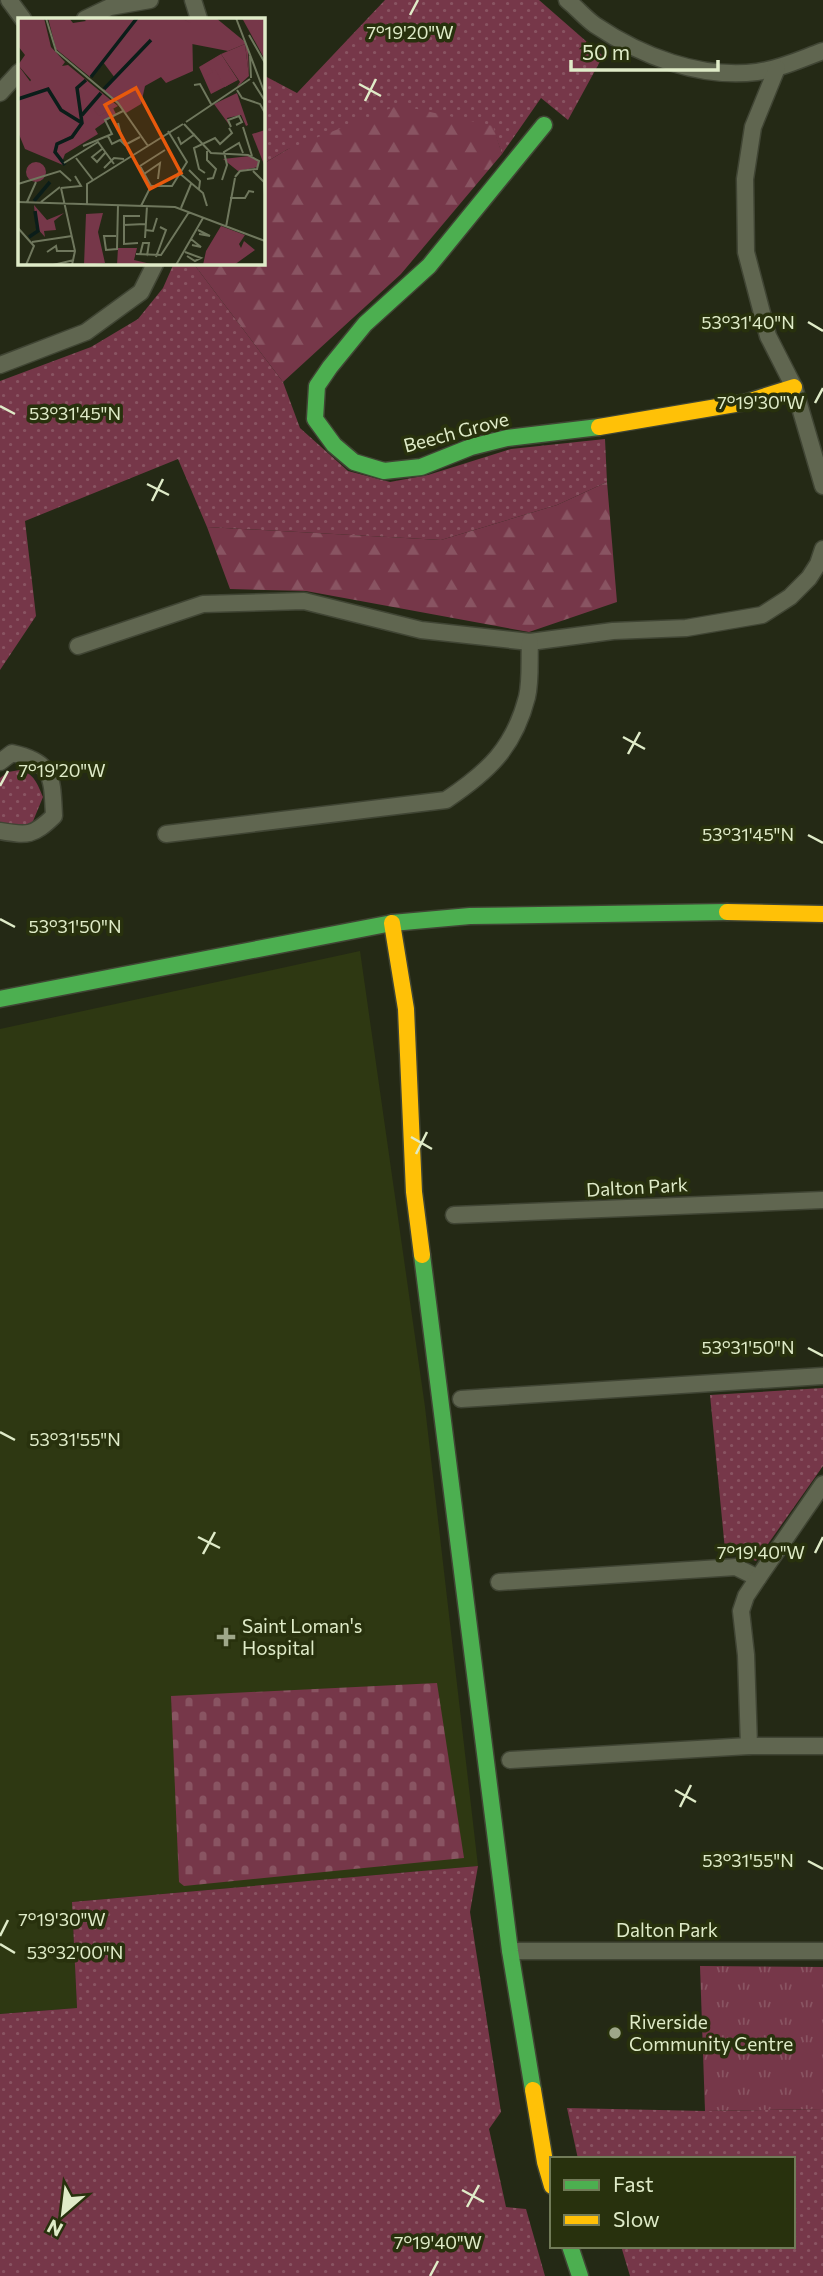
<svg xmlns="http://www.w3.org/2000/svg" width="823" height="2276" viewBox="0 0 823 2276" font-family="Commissioner,sans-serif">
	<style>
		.built { fill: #2e3812 }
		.grass { fill: url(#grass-dots) }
		.forest { fill: url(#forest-firs) }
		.cemetery { fill: url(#cemetery-stones) }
		.park { fill: url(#park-tufts) }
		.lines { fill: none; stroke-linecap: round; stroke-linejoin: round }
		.street-casing { stroke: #404534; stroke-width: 19 }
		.fast-casing { stroke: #404534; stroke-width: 19 }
		.slow-casing { stroke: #404534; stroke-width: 19 }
		.street { stroke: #606650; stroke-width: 16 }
		.fast { stroke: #4caf50; stroke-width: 16 }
		.slow { stroke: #ffc107; stroke-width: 16 }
		.ticks { fill: none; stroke: #dfebc8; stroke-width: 2.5 }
		.poi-dot { fill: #9ea789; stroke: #28310d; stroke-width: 2.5 }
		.labels { text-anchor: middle; stroke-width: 7; stroke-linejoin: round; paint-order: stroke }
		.street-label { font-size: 19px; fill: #dfebc8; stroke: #28310d }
		.poi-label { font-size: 19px; fill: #dfebc8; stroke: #28310d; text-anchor: start }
		.inset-river { fill: none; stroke: #0b1d19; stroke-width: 3.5 }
		.inset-road { fill: none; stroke: #6f775d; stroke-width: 2 }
		.view { fill: #e8590c; fill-opacity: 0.15; stroke: #e8590c; stroke-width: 3.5 }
		.inset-edge { fill: none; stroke: #dfebc8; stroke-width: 3.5 }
		.ticks-label { font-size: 18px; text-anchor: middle; fill: #dfebc8; stroke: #28310d; stroke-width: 7; stroke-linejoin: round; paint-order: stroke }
	</style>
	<defs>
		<pattern id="grass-dots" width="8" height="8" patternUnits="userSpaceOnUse" patternTransform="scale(1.75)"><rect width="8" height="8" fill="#763749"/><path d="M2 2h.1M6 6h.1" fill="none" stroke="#895462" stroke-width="1.8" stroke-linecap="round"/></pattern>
		<pattern id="forest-firs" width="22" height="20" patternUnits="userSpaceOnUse" patternTransform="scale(1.75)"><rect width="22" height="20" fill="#763749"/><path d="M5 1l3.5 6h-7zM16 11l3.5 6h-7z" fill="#895462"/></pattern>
		<pattern id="cemetery-stones" width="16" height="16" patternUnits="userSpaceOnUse" patternTransform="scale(1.75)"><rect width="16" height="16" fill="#763749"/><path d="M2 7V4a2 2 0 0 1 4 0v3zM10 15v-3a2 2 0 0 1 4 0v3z" fill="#895462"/></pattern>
		<pattern id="park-tufts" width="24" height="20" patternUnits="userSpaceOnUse" patternTransform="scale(1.75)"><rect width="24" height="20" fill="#763749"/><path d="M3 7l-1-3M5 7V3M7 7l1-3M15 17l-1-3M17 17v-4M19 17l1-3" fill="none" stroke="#895462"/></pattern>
	</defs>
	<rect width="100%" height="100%" fill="#242915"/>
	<polygon class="built" points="360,951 425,1407 478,1866 72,1902 77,2008 0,2014 0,1029"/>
	<g class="grass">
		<polygon points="385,0 539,0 603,56 568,120 541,98 502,154 492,126 288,149 263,164 263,75 297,93"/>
		<polygon points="174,263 193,263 283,382 300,428 348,471 390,482 428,475 511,449 605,439 607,482 557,505 441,540 207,527 178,459 25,521 36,616 0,670 0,381 91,347 138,319 163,288"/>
		<path d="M20 770C34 773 38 785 43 797L31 826 0 824V778L8 772Z"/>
		<polygon points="823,1388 823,1466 756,1561 725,1550 710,1395"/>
		<polygon points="478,1866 470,1912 501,2112 489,2129 506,2207 526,2209 545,2276 0,2276 0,2014 77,2008 72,1902"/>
		<polygon points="567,2108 705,2111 823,2109 823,2276 630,2276 621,2246 793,2246 793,2159 578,2159"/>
	</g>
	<g class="forest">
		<polygon points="399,105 493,126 502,154 401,274 283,382 193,263 262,262 263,164 288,149"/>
		<polygon points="607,482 617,602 529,632 306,591 230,589 207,527 441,540 557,505"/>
	</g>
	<polygon class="cemetery" points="437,1683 464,1858 184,1886 179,1882 171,1696"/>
	<polygon class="park" points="700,1966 823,1967 823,2109 705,2111"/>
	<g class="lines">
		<defs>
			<g id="street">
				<polyline points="9,0 23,19"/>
				<polyline points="193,0 199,19"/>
				<path d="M567 0C577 8 585 18 595 25 641 56 700 79 757 72 780 69 801 59 823 51"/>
				<polyline points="85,19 110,7 150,0"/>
				<polyline points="777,68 753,127 745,179 746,252 768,336 794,387 823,486"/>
				<polyline points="0,93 19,72"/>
				<polyline points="0,365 86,332 141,292 156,262"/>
				<polyline points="78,646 203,604 304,601 421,630 530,642 613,631 686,628 762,615 790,597 809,578 818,564 823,549"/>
				<path d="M0 762 12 753C54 762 52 778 54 816 33 836 28 836 0 831"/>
				<path d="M166 834 446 800C488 772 514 748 527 697 531 680 529 660 530 642"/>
				<polyline points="454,1215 823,1200"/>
				<polyline points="461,1399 823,1376"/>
				<polyline points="499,1582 736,1567 758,1578"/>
				<polyline points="749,1746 746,1655 741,1611 746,1596 758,1578 823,1484"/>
				<polyline points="510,1760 749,1746 823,1746"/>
				<polyline points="510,1951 823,1951"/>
			</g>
			<g id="fast">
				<polyline points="544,125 429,266 365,324 330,367 317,386 315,419 334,445 354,462 384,471 421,467 471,447 507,438 599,427"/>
				<polyline points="0,999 392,923 470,916 727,912"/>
				<polyline points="422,1255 510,1951 533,2090"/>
				<polyline points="570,2246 580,2276"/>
			</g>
			<g id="slow">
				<polyline points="599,427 747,402 794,387"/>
				<polyline points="727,912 823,914"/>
				<polyline points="392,923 406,1009 414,1192 422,1255"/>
				<polyline points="533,2090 545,2162 552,2186"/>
			</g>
		</defs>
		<use href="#street" class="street-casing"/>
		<use href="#fast" class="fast-casing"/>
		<use href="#slow" class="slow-casing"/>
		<use href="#street" class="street"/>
		<use href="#fast" class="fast"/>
		<use href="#slow" class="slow"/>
	</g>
	<path class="ticks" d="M410 15 418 0M359 84 381 96M365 101 376 79M808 322 823 331M815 403 823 388M0 406 15 414M147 484 169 495M152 501 163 479M623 737 645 749M628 754 640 732M0 786 8 771M808 835 823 843M0 919 15 927M411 1137 432 1149M416 1154 427 1132M808 1348 823 1356M0 1432 15 1440M198 1537 220 1548M815 1553 823 1537M203 1554 215 1532M675 1790 696 1802M680 1807 691 1785M808 1861 823 1869M0 1936 8 1920M0 1944 15 1953M462 2190 484 2202M467 2207 479 2185M430 2276 438 2261"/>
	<g class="poi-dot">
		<path d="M222.5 1626.5h7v7h7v7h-7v7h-7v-7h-7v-7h7z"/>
		<circle cx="615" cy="2033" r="7"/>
	</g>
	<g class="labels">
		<g class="street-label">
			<text transform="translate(456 432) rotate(-15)" y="7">Beech Grove</text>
			<text transform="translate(637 1187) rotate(-3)" y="7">Dalton Park</text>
			<text x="667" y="1937">Dalton Park</text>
		</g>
		<g class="poi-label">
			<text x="242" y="1633">Saint Loman's<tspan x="242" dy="22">Hospital</tspan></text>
			<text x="629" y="2029">Riverside<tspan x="629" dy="22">Community Centre</tspan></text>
		</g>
	</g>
	<g transform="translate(18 18)">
		<rect width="247" height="247" fill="#242915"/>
		<path d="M0 0H26L33 29 47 44 44 48 50 47 100 88 82 98 65 100 58 115 39 126 37 134 45 147 7 131 0 114V81L13 62 0 47 7 37 0 28ZM30 0H51L55 5 68 3 65 0H163L174 5 175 53 148 65 143 59 127 68 123 86 108 95 85 72 97 60 85 44 72 59 38 31ZM224 0H247V42L240 29ZM227 26 231 58 218 70 222 64 203 36ZM219 75 230 107 228 108 223 97 209 100 212 108 196 86ZM247 112V149L234 116ZM85 195 80 214 87 245 66 247 68 196ZM203 208 227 217 221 226 223 230 226 223 237 232 216 247H185L188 233ZM100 230H119L116 242 137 247H99Z" fill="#763749"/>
		<path d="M163 0H198L226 23 230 30 231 58 227 26 210 33 174 26V6Z" fill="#763749"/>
		<path d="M203 36 220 62 193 76 181 49ZM71 87 81 98 95 90 98 96 77 111 80 116 47 136 44 144 37 133 39 126 58 116ZM232 138 240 142V149L220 153 205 141ZM16 187 29 202 46 195 36 203 38 212 26 213 27 219 18 209Z" fill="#763749"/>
		<path d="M202 37 217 63 207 69 197 51 205 68 195 74 186 59 195 54 189 45ZM0 47 14 66 0 81ZM8 154a10 10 0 1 1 20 0a10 10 0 1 1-20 0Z" fill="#763749"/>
		<path class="inset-river" d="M73 59 119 0M86 71 133 22M0 81 30 71 43 92 64 105M64 97 83 75M47 147 37 134 39 126 54 119 64 105 59 70 68 62M16 183 32 164M11 219 20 213 17 193"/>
		<path class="inset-road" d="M28 0 38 33 100 85 130 128M218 0 247 76M231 17 247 45M232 38 233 60M235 64 247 83M176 67 182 66 193 86M219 72 224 80 242 86 247 95M168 104 232 61M166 106 193 135 230 137 241 143 239 151 222 153 217 159M213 109 210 102 221 98 224 104 218 107M225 109 234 138M90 118 94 126 104 121 100 105M160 119 163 126 177 116M102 122 107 127 122 119M65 128 94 116 87 102 105 93M84 131 74 139 79 144 87 135M189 133V142L198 151 195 160 189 161M58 140 75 162M46 145 80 124 96 146M86 150 96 140 106 141M171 152 182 163 181 171M235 153 246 164 247 177M160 154 185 175 189 188M187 155 181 151 176 130 197 120 202 126 214 115 211 110M126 156 142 145 140 161M204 162 209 147 206 134 221 125 225 135M0 166 42 153 53 163M133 168 122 148 147 132M43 170 57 233 54 247M43 170 63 168 57 158M212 180H227L231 173 236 174M0 184 157 189 247 223M9 184 18 164M23 184 42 169M69 186V166L165 106M123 188 133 168H154L169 144 150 113M163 190 173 166M122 198H106V207L127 206M106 207V226L120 225M208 209 217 160M0 210 16 228 8 247M127 212 135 213 139 200M180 212 192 218 181 216M98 218H86L88 232 99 231 100 187M127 220 129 188M173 221 183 229 174 227M14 224 54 218M29 234 38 228 39 233H57M167 234 183 240 177 243 169 238M118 236 143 237 171 194M122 237 125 225H131L129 238M138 239 148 212 142 209M35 247 56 242M158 247 185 200"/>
		<path class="view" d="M118 70 163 155 132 171 87 87Z"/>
		<rect width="247" height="247" class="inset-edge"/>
	</g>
	<g class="ticks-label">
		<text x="410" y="39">7°19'20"W</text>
		<text x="748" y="329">53°31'40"N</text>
		<text x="761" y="409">7°19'30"W</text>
		<text x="75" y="420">53°31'45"N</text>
		<text x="62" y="777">7°19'20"W</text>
		<text x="748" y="841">53°31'45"N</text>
		<text x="75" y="933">53°31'50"N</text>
		<text x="748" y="1354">53°31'50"N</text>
		<text x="75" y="1446">53°31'55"N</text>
		<text x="761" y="1559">7°19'40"W</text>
		<text x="748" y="1867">53°31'55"N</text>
		<text x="62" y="1926">7°19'30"W</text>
		<text x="75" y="1959">53°32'00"N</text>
		<text x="438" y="2249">7°19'40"W</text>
	</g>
	<rect x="550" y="2157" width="245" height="91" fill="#28310d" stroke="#717b58" stroke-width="2"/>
	<rect x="564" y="2180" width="35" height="10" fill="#4caf50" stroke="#717b58" stroke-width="2"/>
	<text x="613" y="2192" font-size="21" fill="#dfebc8">Fast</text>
	<rect x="564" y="2215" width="35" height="10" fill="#ffc107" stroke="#717b58" stroke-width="2"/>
	<text x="613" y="2227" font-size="21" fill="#dfebc8">Slow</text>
	<g transform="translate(63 2213) rotate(208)" stroke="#28310d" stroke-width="5" paint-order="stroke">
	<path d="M0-5L12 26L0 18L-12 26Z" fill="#dfebc8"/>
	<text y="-10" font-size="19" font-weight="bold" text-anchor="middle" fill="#dfebc8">N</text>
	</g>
	<path d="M571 60v10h147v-10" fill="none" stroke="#dfebc8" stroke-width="3.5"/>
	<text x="582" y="60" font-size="21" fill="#dfebc8" stroke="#28310d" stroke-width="5" paint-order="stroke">50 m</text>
</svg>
